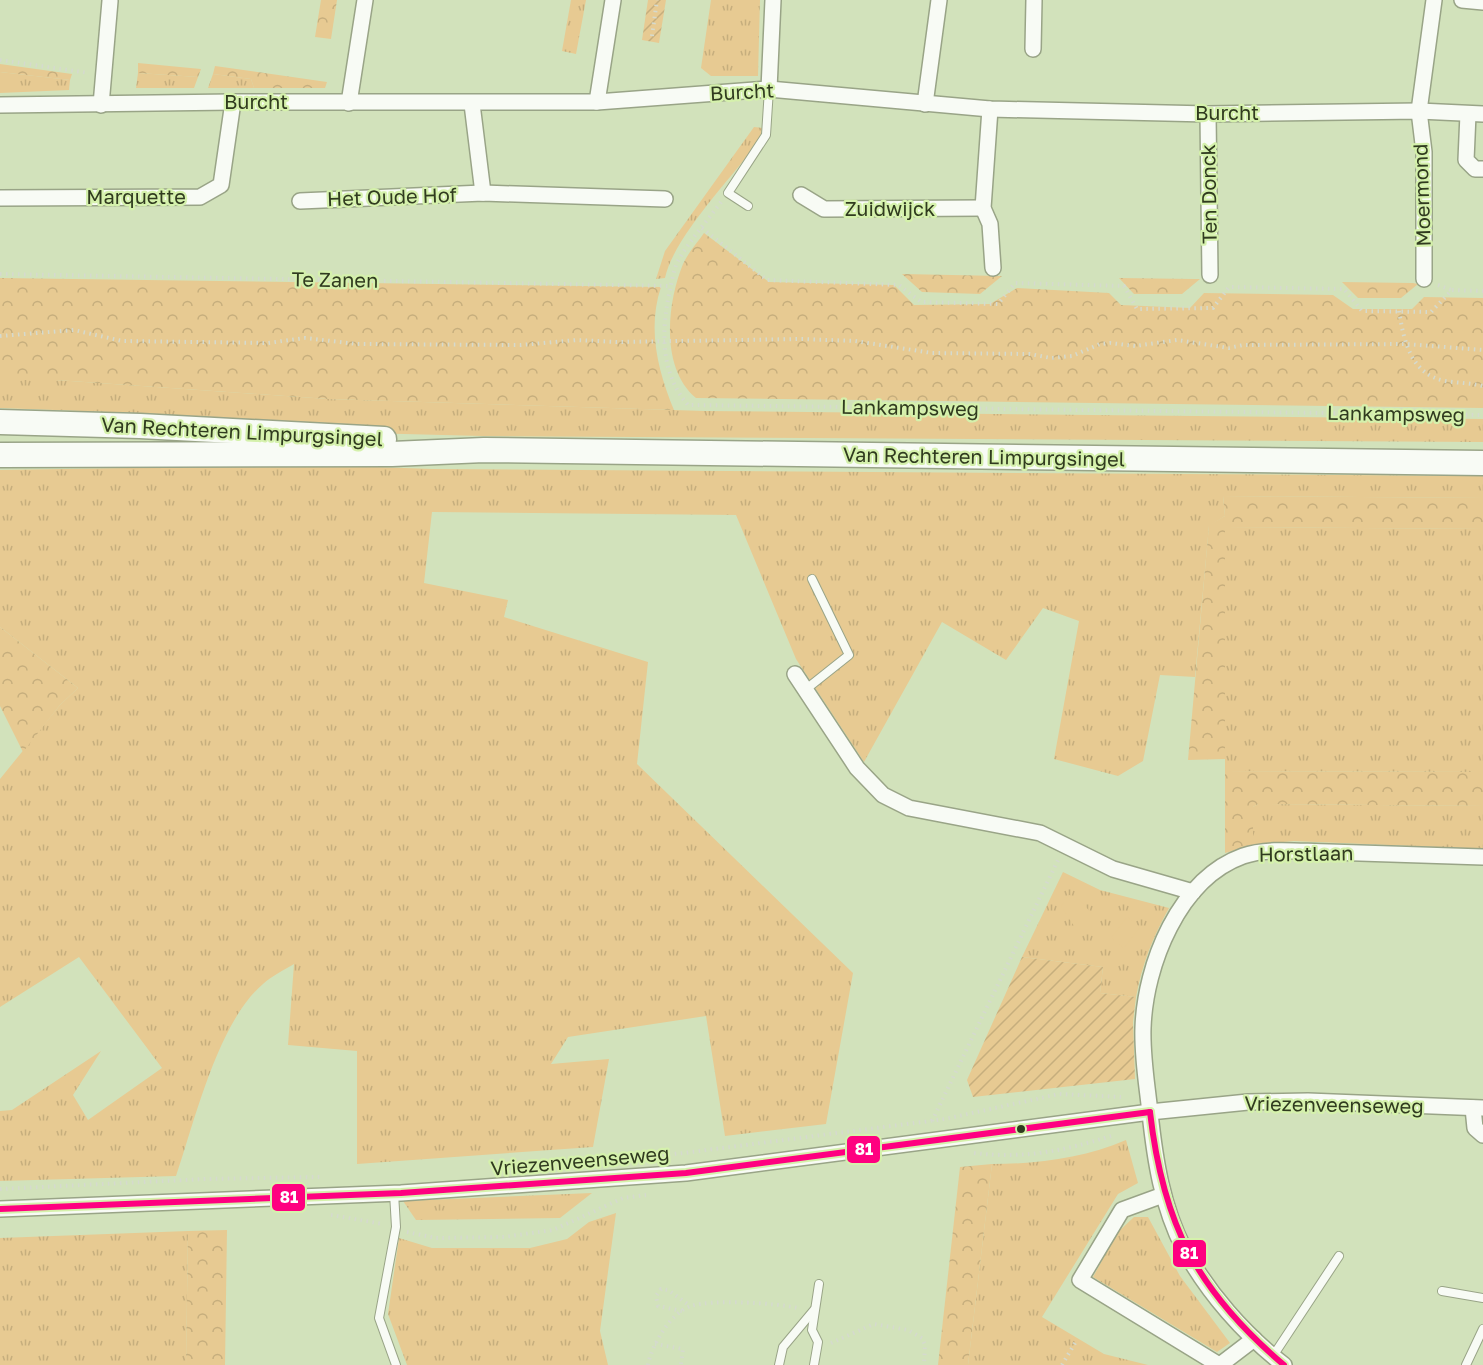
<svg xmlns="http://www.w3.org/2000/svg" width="1483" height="1365" viewBox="0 0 1483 1365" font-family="'Golos Text',sans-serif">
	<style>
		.grass { fill: url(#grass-tufts) }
		.forest { fill: url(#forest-crowns) }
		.park { fill: #e7ca92 }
		.garden { fill: url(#garden-furrows) }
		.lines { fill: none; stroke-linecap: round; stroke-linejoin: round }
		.lane-casing { stroke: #99a487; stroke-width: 10 }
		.street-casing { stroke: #99a487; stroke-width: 18 }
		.primary-casing { stroke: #99a487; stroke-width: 27 }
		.path { stroke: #d5dace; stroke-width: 4; stroke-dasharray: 1.5 4.5; stroke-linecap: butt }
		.lane { stroke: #f8fbf5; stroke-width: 8 }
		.street { stroke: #f8fbf5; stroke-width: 15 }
		.primary { stroke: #f8fbf5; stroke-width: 24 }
		.bus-1-casing { stroke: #d5f1ac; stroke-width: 10 }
		.bus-1 { stroke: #ff0080; stroke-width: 6 }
		.bus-dot { fill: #303b1f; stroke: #d5f1ac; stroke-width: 2 }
		.labels { text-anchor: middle; stroke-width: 4.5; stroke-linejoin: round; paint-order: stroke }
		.street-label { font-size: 20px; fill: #303b1f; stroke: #d5f1ac }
		.line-badge { stroke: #d5f1ac; stroke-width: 2 }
		.badge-label { font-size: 16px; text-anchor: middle; font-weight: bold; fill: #fff }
	</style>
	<defs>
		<pattern id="grass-tufts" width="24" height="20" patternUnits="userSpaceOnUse" patternTransform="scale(1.5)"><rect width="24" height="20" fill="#e7ca92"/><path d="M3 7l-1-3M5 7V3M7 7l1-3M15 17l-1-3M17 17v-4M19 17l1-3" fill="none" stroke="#c6ae7d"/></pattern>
		<pattern id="forest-crowns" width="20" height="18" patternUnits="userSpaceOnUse" patternTransform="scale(1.5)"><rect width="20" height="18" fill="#e7ca92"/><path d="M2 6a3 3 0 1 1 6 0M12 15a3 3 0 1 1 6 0" fill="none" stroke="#c6ae7d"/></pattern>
		<pattern id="garden-furrows" width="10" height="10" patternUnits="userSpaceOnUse" patternTransform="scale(1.5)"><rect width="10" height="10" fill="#e7ca92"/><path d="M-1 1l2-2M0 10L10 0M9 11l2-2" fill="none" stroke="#c6ae7d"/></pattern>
	</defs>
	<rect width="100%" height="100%" fill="#d2e2bb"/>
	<g class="grass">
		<polygon points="571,0 586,0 576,54 562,51"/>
		<polygon points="711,0 760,0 758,76 711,76 701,68"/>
		<polygon points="0,72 70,80 69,90 0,93"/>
		<polygon points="138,73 198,77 194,88 136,88"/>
		<polygon points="213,74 251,79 254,88 208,88"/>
		<path d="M754 127 763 128 758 142C732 178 674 236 665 278L656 279 665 251Z"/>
		<polygon points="0,380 56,380 328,399 705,411 1483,419 1483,442 482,436 364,433 232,425 136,413 0,408"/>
		<path d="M320 465 432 469 1483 476V498L1223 496 1225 516 1209 526 1195 677 1160 675 1143 761 1118 776 1054 759 1079 621 1043 608 1006 660 942 622 864 762 796 659 736 515 432 512 424 583 508 600 504 617 648 662 637 764 853 973 826 1124 725 1136 706 1016 568 1037 551 1064 609 1059 593 1147 357 1164V1051L288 1045 294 964C284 970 272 976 263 984 218 1022 195 1120 176 1176L0 1181V1111L12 1110 101 1051 73 1095 88 1120 162 1068 79 957 0 1007V779L60 705 78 688 0 627V470Z"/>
		<polygon points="1225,527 1483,529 1483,772 1225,771"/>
		<polygon points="1258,804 1483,806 1483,849 1294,841 1253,845 1253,807"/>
		<path d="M1063 872 1100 890 1169 908C1153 937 1142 964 1136 997L1100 993 1103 967 1022 957Z"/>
		<path d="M1126 1140 1138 1183 1118 1194 1042 1317 1104 1354 1148 1365H968L992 1164C1038 1164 1084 1158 1126 1140Z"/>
		<polygon points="592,1193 560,1218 416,1220 403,1201"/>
		<polygon points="616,1213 600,1331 608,1365 407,1365 388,1314 399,1238 432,1248 530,1248 567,1239 589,1222"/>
		<polygon points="1134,1217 1148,1217 1180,1276 1230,1343 1217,1352 1093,1277 1117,1233"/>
		<polygon points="188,1231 186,1365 0,1365 0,1238"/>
	</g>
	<g class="forest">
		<polygon points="321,0 337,0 331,39 315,37"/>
		<polygon points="138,63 201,69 198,77 138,73"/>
		<polygon points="0,64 72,74 70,80 0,72"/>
		<polygon points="215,66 327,82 325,88 254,88 251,79 213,74"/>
		<path d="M704 233 769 282 894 285 914 305 990 304 1017 288 1109 293 1121 305 1190 308 1204 293 1333 295 1353 309H1412L1424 297 1483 298V408L696 398C660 368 667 303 683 264 688 253 697 243 704 233Z"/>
		<polygon points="902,274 1002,276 980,294 922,292"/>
		<path d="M0 278 661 287C647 329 658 371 674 410L328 399 56 380H0Z"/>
		<polygon points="1119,278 1195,279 1200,279 1182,294 1134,294"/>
		<polygon points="1342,282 1413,283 1418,284 1401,298 1358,298"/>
		<polygon points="1223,496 1483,498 1483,529 1225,527 1225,759 1188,760 1209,525 1225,516"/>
		<polygon points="0,627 78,688 60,705 23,752 0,706"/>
		<polygon points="1225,771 1483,772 1483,806 1258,804 1253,807 1253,845 1225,853"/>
		<polygon points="992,1164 968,1365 938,1365 960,1167"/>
		<polygon points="227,1230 225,1365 186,1365 188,1231"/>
	</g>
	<g class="park">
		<polygon points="1069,895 1080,900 1092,914 1074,926 1061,906"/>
		<polygon points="1127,917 1140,927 1124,948 1111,938"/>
	</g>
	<g class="garden">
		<polygon points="648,0 666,0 659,43 642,40"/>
		<polygon points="1022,957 1103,967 1100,993 1136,997 1133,1022 1135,1079 973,1097 967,1080"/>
	</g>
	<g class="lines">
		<defs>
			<g id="lane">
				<polyline points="748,206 728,193 766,135 769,89"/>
				<polyline points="805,690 849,655 812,579"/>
				<polyline points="394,1193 396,1227 379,1318 396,1365"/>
				<polyline points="1442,1291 1483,1298"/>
				<polyline points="1273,1356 1339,1256"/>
				<polyline points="779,1365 783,1347 814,1310"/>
				<polyline points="814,1365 818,1342 812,1330 819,1284"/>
				<polyline points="1466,1365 1483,1329"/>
			</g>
			<g id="street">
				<polyline points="1462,0 1483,2"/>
				<polyline points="1033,49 1034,0"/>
				<polyline points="769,89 773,0"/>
				<polyline points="597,102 613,0"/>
				<polyline points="349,103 365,0"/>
				<polyline points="472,104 483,193"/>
				<polyline points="925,104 939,0"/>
				<polyline points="0,105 233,102 597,102 769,89 990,109 1208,114 1419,111 1483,114"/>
				<polyline points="101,105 110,1"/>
				<polyline points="990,109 983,208 990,224 993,268"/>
				<polyline points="1208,114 1210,275"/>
				<polyline points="1468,114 1466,160 1475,169 1483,169"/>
				<polyline points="801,195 824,209 983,208"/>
				<polyline points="0,198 200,197 221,185 233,102"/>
				<polyline points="300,201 483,193 665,199"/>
				<polyline points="1424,279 1424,152 1419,111 1434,0"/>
				<polyline points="795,674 857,768 883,795 909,808 1040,833 1113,869 1193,892"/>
				<polyline points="1473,1108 1475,1128 1483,1135"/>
				<polyline points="1163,1195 1122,1210 1080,1280 1219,1365"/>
				<polyline points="0,1209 401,1193 686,1173 1150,1112 1248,1102 1308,1101 1483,1108"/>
				<polyline points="1220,1365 1254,1339"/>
				<path d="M1284 1365C1244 1334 1208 1293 1184 1249 1162 1206 1155 1160 1150 1113 1147 1084 1142 1057 1143 1028 1145 965 1179 879 1243 856 1268 847 1303 852 1329 852 1380 854 1432 855 1483 857"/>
			</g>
			<g id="primary">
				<polyline points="0,422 140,426 384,439"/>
				<polyline points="0,455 392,454 484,450 1483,463"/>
			</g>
		</defs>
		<use href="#lane" class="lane-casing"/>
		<use href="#street" class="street-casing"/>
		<use href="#primary" class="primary-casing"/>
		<g class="path">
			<polyline points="652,36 657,0"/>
			<polyline points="0,60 89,73"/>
			<path d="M721 202C707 221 691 239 679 259 674 267 672 280 670 290 661 330 660 373 688 405L1483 415"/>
			<polyline points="702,228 767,280 899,285 921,302 998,304 1015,283 1124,286 1137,309 1213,308 1229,287 1344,289 1362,311 1431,312 1452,290 1483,291"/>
			<polyline points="0,274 671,286"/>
			<polyline points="1438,285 1452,290"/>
			<path d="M1399 311C1404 342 1411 374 1445 381 1458 383 1471 383 1483 386"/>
			<polyline points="0,336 74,330 122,341 268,343 305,338 357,344 521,345 577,340 617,342 802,339 855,341 932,353 1030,354 1051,358 1072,356 1100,344 1110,343 1135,346 1177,340 1229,348 1243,345 1406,344 1483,350"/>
			<polyline points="932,1121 1058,860"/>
			<path d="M974 1153C1025 1159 1063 1151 1111 1136"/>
			<polyline points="615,1159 684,1153 945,1119 1059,1094 1121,1097"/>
			<polyline points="0,1189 205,1179 320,1177"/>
			<polyline points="331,1215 383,1224"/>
			<polyline points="407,1232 436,1238 504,1237 553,1230 623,1198 646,1195"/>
			<polyline points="682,1311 658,1306 656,1296 661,1289 668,1290 689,1305"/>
			<polyline points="831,1343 874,1324 908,1330 922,1338 925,1345 924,1365"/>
			<polyline points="655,1344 683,1349 681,1364 685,1365"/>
			<path d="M648 1365C651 1346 671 1312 691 1306 713 1299 775 1303 798 1308"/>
			<polyline points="1062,1365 1075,1343"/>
		</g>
		<use href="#lane" class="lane"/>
		<use href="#street" class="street"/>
		<use href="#primary" class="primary"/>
		<defs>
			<g id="bus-1">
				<path d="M1150 1112C1163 1225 1197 1291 1284 1365"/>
				<polyline points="0,1209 401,1193 686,1173 1150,1112"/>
			</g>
		</defs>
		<use href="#bus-1" class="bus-1-casing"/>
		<use href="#bus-1" class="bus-1"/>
	</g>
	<circle class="bus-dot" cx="1021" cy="1129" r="5"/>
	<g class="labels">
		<g class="street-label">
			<text transform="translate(742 92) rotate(-3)" y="7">Burcht</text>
			<text x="256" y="109">Burcht</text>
			<text x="1227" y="120">Burcht</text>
			<text transform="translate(1209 194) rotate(-91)" y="7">Ten Donck</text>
			<text transform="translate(1422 195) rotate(-92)" y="7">Moermond</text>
			<text x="136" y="204">Marquette</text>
			<text transform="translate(392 197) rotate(-2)" y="7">Het Oude Hof</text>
			<text x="890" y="216">Zuidwijck</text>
			<text transform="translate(335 280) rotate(1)" y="7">Te Zanen</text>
			<text transform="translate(910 408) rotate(1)" y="7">Lankampsweg</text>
			<text transform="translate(1396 414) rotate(1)" y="7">Lankampsweg</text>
			<text transform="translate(242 432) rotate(3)" y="7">Van Rechteren Limpurgsingel</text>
			<text transform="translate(984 457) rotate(1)" y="7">Van Rechteren Limpurgsingel</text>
			<text transform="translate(1306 854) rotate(-1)" y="7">Horstlaan</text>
			<text transform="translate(1334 1105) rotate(1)" y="7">Vriezenveenseweg</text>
			<text transform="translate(580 1161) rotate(-5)" y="7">Vriezenveenseweg</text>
		</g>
	</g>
	<g class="line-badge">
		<rect x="846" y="1135" width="35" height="29" rx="6" fill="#ff0080"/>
		<rect x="271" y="1183" width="35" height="29" rx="6" fill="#ff0080"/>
		<rect x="1172" y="1239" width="35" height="29" rx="6" fill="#ff0080"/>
	</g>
	<g class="badge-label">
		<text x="864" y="1155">81</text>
		<text x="289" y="1203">81</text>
		<text x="1189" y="1259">81</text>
	</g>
</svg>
